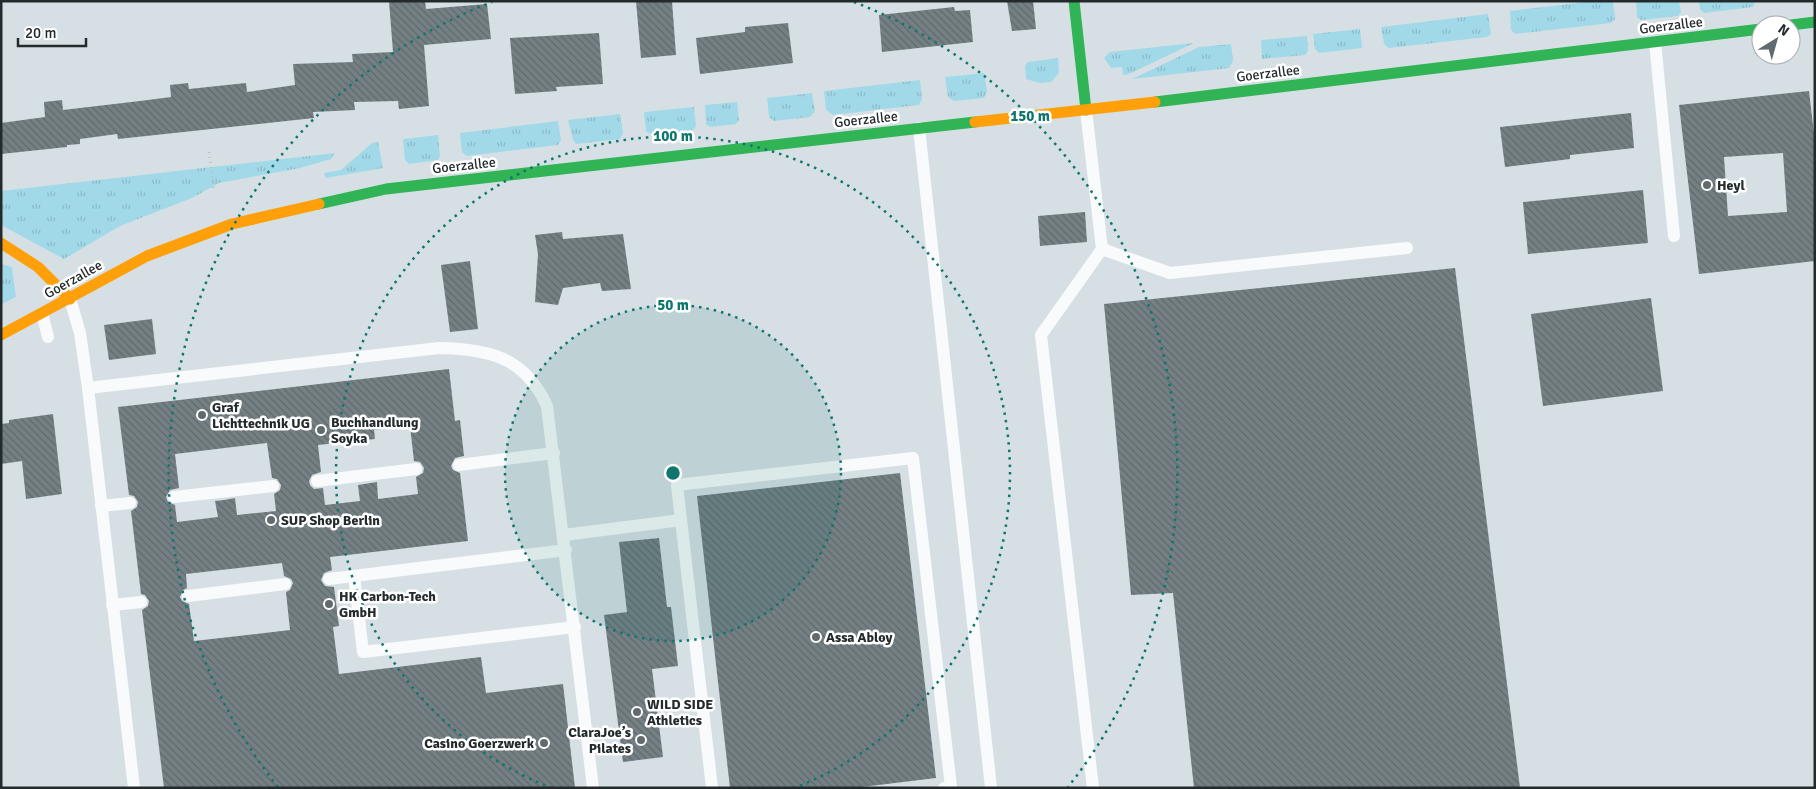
<svg xmlns="http://www.w3.org/2000/svg" width="1816" height="789" viewBox="0 0 1816 789" font-family="Signika,sans-serif">
	<style>
		.grass { fill: url(#grass-tufts) }
		.building { fill: url(#building-back-hatch); fill-rule: evenodd }
		.lines { fill: none; stroke-linecap: round; stroke-linejoin: round }
		.path { stroke: #bdc0c2; stroke-width: 3; stroke-dasharray: 1 4; stroke-linecap: butt }
		.lane { stroke: #f9fafb; stroke-width: 12 }
		.fast { stroke: #30b455; stroke-width: 11 }
		.slow { stroke: #ff9f0a; stroke-width: 11 }
		.ring { fill: none; stroke: #0f766e; stroke-width: 2.5; stroke-dasharray: 2.5 5 }
		.poi-dot { fill: #616a6c; stroke: #fff; stroke-width: 2 }
		.labels { text-anchor: middle; stroke-width: 5; stroke-linejoin: round; paint-order: stroke }
		.street-label { font-size: 14px; fill: #222a2c; stroke: #fff }
		.poi-label { font-size: 14px; font-weight: bold; fill: #222a2c; stroke: #fff; text-anchor: start }
		.centre { fill: #0f766e; stroke: #fff; stroke-width: 2.5 }
		.ring-label { font-size: 15px; text-anchor: middle; font-weight: bold; fill: #0f766e; stroke: #fff; stroke-width: 5; stroke-linejoin: round; paint-order: stroke }
	</style>
	<defs>
		<pattern id="grass-tufts" width="24" height="20" patternUnits="userSpaceOnUse" patternTransform="scale(1.25)"><rect width="24" height="20" fill="#a2d9e9"/><path d="M3 7l-1-3M5 7V3M7 7l1-3M15 17l-1-3M17 17v-4M19 17l1-3" fill="none" stroke="#8bbac8"/></pattern>
		<pattern id="building-back-hatch" width="6" height="6" patternUnits="userSpaceOnUse" patternTransform="scale(1.25)"><rect width="6" height="6" fill="#758084"/><path d="M-1 5l2 2M0 0l6 6M5-1l2 2" fill="none" stroke="#60696c"/></pattern>
	</defs>
	<rect width="100%" height="100%" fill="#d6e0e4"/>
	<g class="grass">
		<polygon points="1595,1 1613,1 1615,19 1611,23 1515,34 1511,30 1510,11"/>
		<polygon points="1636,1 1679,1 1681,12 1678,16 1641,20 1637,17"/>
		<polygon points="1699,1 1755,1 1753,7 1704,13 1700,9"/>
		<polygon points="1488,14 1491,34 1487,37 1389,48 1384,44 1381,27"/>
		<polygon points="1360,29 1362,48 1319,53 1315,49 1313,34"/>
		<polygon points="1307,36 1308,51 1305,55 1262,59 1261,40"/>
		<polygon points="1194,43 1129,74 1123,75 1122,67 1111,68 1104,58 1110,52"/>
		<polygon points="1231,44 1233,61 1229,68 1132,79 1199,47"/>
		<polygon points="1058,58 1059,73 1051,82 1040,83 1026,79 1025,66 1028,62"/>
		<polygon points="984,73 987,91 984,98 954,101 948,97 945,77"/>
		<polygon points="920,80 922,99 919,105 833,115 826,110 824,91"/>
		<polygon points="812,93 815,111 810,117 774,121 769,117 767,98"/>
		<polygon points="737,102 739,120 736,124 710,127 706,124 705,105"/>
		<polygon points="694,107 696,126 693,130 652,135 646,131 644,112"/>
		<polygon points="620,114 623,133 620,139 576,144 573,140 568,120"/>
		<polygon points="558,121 561,140 558,145 467,156 462,152 460,133"/>
		<polygon points="438,135 440,156 438,160 409,164 405,160 403,139"/>
		<polygon points="378,142 383,168 326,178 324,173 341,170 372,143"/>
		<polygon points="335,153 331,159 300,168 219,183 192,198 120,226 64,259 1,225 1,191"/>
		<polygon points="1,264 12,267 16,297 2,304"/>
	</g>
	<g class="building">
		<polygon points="389,1 425,1 426,9 487,4 491,39 424,45 429,106 399,109 398,101 354,102 355,110 313,112 314,118 118,139 117,134 80,139 80,144 67,145 67,147 1,154 1,123 45,117 44,102 62,100 63,110 140,101 171,97 170,85 188,83 189,89 246,83 247,92 295,85 293,64 353,62 352,54 393,52"/>
		<polygon points="636,1 672,1 676,55 641,58"/>
		<polygon points="1007,1 1033,1 1036,29 1012,31"/>
		<polygon points="954,7 955,11 970,10 973,42 882,52 879,15"/>
		<polygon points="788,23 793,63 700,74 696,38 745,32 745,27"/>
		<polygon points="599,33 603,84 556,87 557,91 515,94 510,38"/>
		<path d="M1809 91 1815 143V261L1699 274 1679 105ZM1783 153 1787 212 1728 216 1724 157Z"/>
		<polygon points="1631,113 1634,148 1570,155 1570,159 1505,167 1500,127"/>
		<polygon points="1643,190 1648,243 1528,254 1523,202"/>
		<polygon points="1085,212 1087,242 1040,246 1038,216"/>
		<polygon points="562,232 563,239 623,234 631,289 602,291 600,283 563,288 558,305 535,302 538,254 535,235"/>
		<polygon points="470,261 478,329 450,332 441,265"/>
		<polygon points="1455,268 1520,788 1194,788 1173,593 1131,595 1104,304"/>
		<polygon points="1651,298 1663,391 1543,406 1531,314"/>
		<polygon points="152,319 156,354 109,360 104,325"/>
		<path d="M449 369 455 421 460 420 464 456 455 458 451 466 453 470 460 473 468 541 330 557 332 570 324 573 321 580 325 586 334 587 339 626 333 627 339 674 481 657 486 693 563 684 575 788H164L142 610 148 606 149 601 145 595 141 594 131 511 137 507 138 502 134 496 129 495 118 407ZM410 426 414 461 420 462 424 468 423 473 416 477 418 494 378 499 377 482 358 485 360 501 325 505 323 488 314 489 310 485 309 481 312 475 321 472 318 445 375 439 374 430ZM267 443 272 478 277 479 281 485 280 490 274 494 276 511 237 515 235 498 224 500 215 501 218 517 177 522 175 505 168 502 166 497 170 490 179 488 175 454ZM282 563 284 576 291 579 293 583 290 590 286 592 290 630 194 641 189 604 182 601 180 597 183 590 187 588 186 574Z"/>
		<polygon points="53,414 62,494 26,499 22,461 1,464 1,424 9,423 9,420"/>
		<polygon points="900,473 936,778 854,788 730,788 697,496"/>
		<polygon points="659,538 667,607 671,607 678,666 652,669 663,757 623,762 604,615 627,612 619,542"/>
	</g>
	<g class="lines">
		<polyline class="path" points="209,152 214,191"/>
		<g class="lane">
			<polyline points="1655,42 1674,236"/>
			<polyline points="1086,110 1102,249 1041,335 1093,788"/>
			<polyline points="919,128 991,788"/>
			<polyline points="1102,249 1170,273 1407,248"/>
			<polyline points="70,299 80,333 88,388 134,788"/>
			<polyline points="42,313 48,337"/>
			<path d="M88 388 439 348C489 349 525 357 547 406L593 788"/>
			<polyline points="459,465 554,453"/>
			<polyline points="317,481 416,469"/>
			<polyline points="174,497 273,486"/>
			<polyline points="101,506 130,503"/>
			<polyline points="564,535 681,520"/>
			<polyline points="354,576 363,652 575,627"/>
			<polyline points="329,579 566,550"/>
			<polyline points="188,596 285,584"/>
			<polyline points="112,605 141,602"/>
			<polyline points="712,788 677,485 913,458 951,787 944,788"/>
		</g>
		<g class="fast">
			<polyline points="1074,1 1086,110"/>
			<polyline points="1791,25 1815,22"/>
			<polyline points="1155,102 1761,29"/>
			<polyline points="319,204 386,189 975,122"/>
		</g>
		<g class="slow">
			<polyline points="975,122 1155,102"/>
			<polyline points="1,243 38,267 70,299"/>
			<polyline points="1,335 147,256 232,224 319,204"/>
		</g>
	</g>
	<circle cx="673" cy="473" r="168" fill="#0f766e" fill-opacity=".12"/>
	<g class="ring">
		<circle cx="673" cy="473" r="168"/>
		<path d="M552 788A337 337 0 1 1 794 788"/>
		<path d="M278 787A505 505 0 0 1 492 2M854 2A505 505 0 0 1 1068 787"/>
	</g>
	<g class="poi-dot">
		<circle cx="1707" cy="185" r="5"/>
		<circle cx="202" cy="415" r="5"/>
		<circle cx="321" cy="430" r="5"/>
		<circle cx="271" cy="520" r="5"/>
		<circle cx="329" cy="604" r="5"/>
		<circle cx="816" cy="637" r="5"/>
		<circle cx="637" cy="712" r="5"/>
		<circle cx="641" cy="740" r="5"/>
		<circle cx="544" cy="743" r="5"/>
	</g>
	<g class="labels">
		<g class="street-label">
			<text transform="translate(1671 25) rotate(-7)" y="5">Goerzallee</text>
			<text transform="translate(1268 73) rotate(-7)" y="5">Goerzallee</text>
			<text transform="translate(866 119) rotate(-6)" y="5">Goerzallee</text>
			<text transform="translate(464 165) rotate(-6)" y="5">Goerzallee</text>
			<text transform="translate(73 279) rotate(-29)" y="5">Goerzallee</text>
		</g>
		<g class="poi-label">
			<text x="1717" y="190">Heyl</text>
			<text x="212" y="412">Graf<tspan x="212" dy="16">Lichttechnik UG</tspan></text>
			<text x="331" y="427">Buchhandlung<tspan x="331" dy="16">Soyka</tspan></text>
			<text x="281" y="525">SUP Shop Berlin</text>
			<text x="339" y="601">HK Carbon-Tech<tspan x="339" dy="16">GmbH</tspan></text>
			<text x="826" y="642">Assa Abloy</text>
			<text x="647" y="709">WILD SIDE<tspan x="647" dy="16">Athletics</tspan></text>
			<text x="631" y="737" text-anchor="end">ClaraJoe’s<tspan x="631" dy="16">Pilates</tspan></text>
			<text x="534" y="748" text-anchor="end">Casino Goerzwerk</text>
		</g>
	</g>
	<circle cx="673" cy="473" r="8" class="centre"/>
	<g class="ring-label">
		<text x="1030" y="121">150 m</text>
		<text x="673" y="141">100 m</text>
		<text x="673" y="310">50 m</text>
	</g>
	<rect width="1816" height="789" fill="none" stroke="#222a2c" stroke-width="5"/>
	<g transform="translate(1776 40) rotate(37)"><circle r="24" fill="#ffffff" stroke="#a7aaab"/>
	<path d="M0-4L9 19L0 12L-9 19Z" fill="#616a6c"/>
	<text y="-8" font-size="14" font-weight="bold" text-anchor="middle" fill="#222a2c">N</text>
	</g>
	<path d="M18 38v8h68v-8" fill="none" stroke="#222a2c" stroke-width="2.5"/>
	<text x="25" y="38" font-size="15" fill="#222a2c" stroke="#ffffff" stroke-width="4" paint-order="stroke">20 m</text>
</svg>
